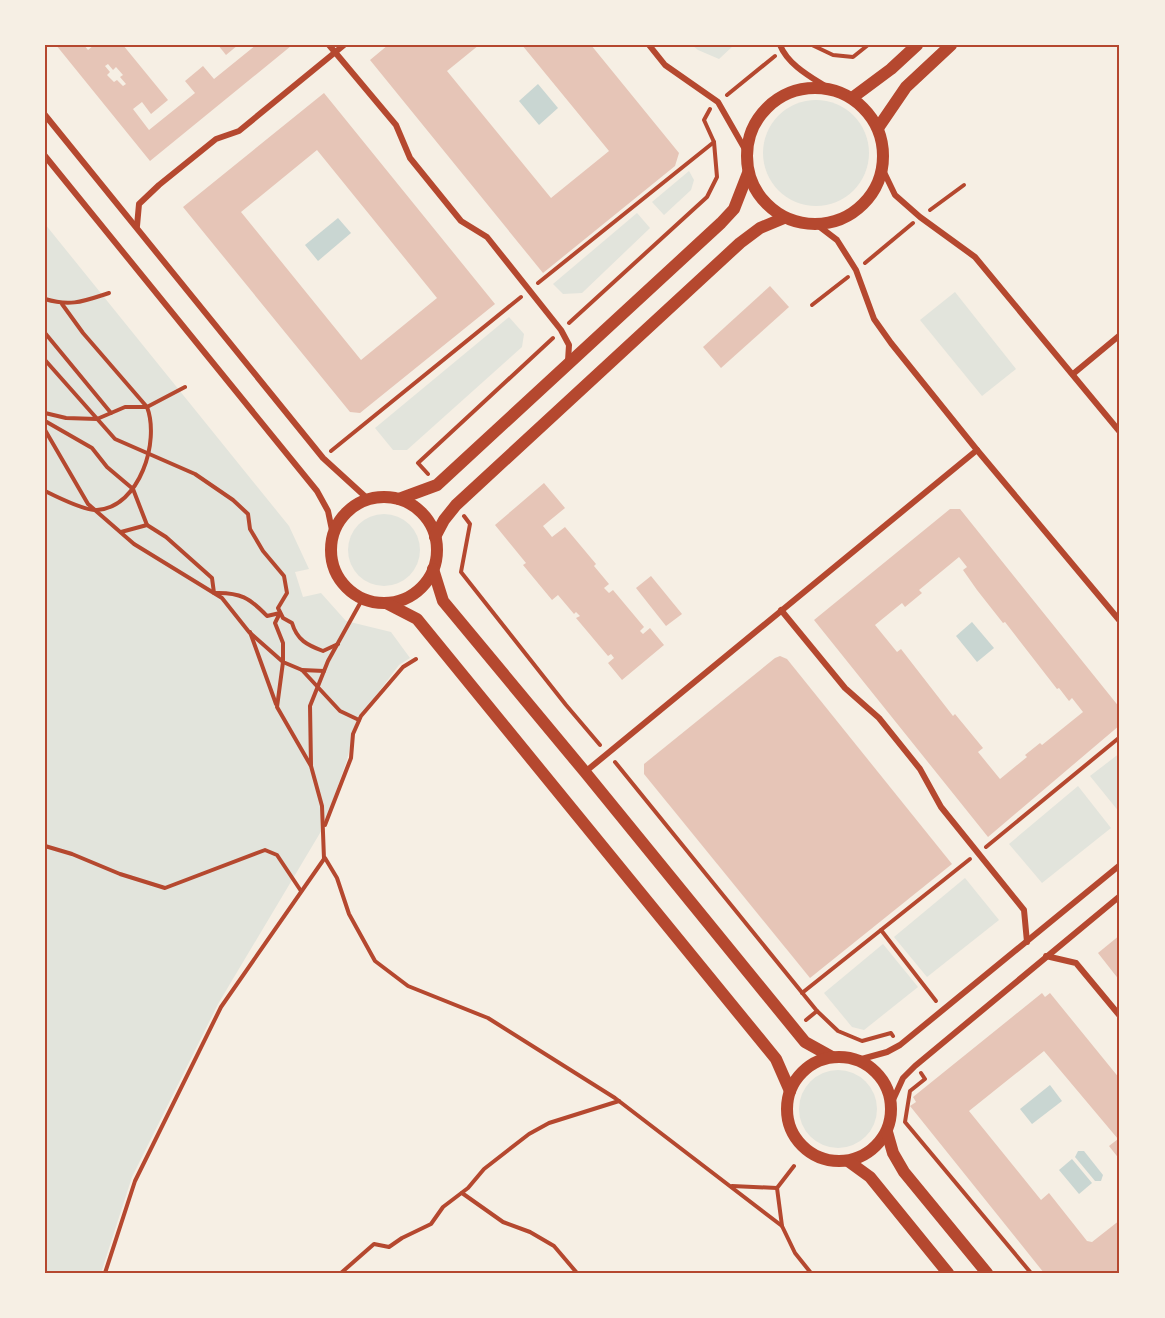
<svg xmlns="http://www.w3.org/2000/svg" width="1165" height="1318" viewBox="0 0 1165 1318" font-family="'Exo 2',sans-serif">
	<style>
		.green { fill: #e2e4dc }
		.water { fill: #c9d6d2 }
		.building { fill: #e6c5b7; fill-rule: evenodd }
		.lines { fill: none; stroke-linecap: round; stroke-linejoin: round }
		.path { stroke: #b5482f; stroke-width: 4 }
		.minor { stroke: #b5482f; stroke-width: 6 }
		.secondary { stroke: #b5482f; stroke-width: 12 }
		.neatline { fill: none; stroke: #b5482f; stroke-width: 2 }
	</style>
	<rect width="100%" height="100%" fill="#f6efe4"/>
	<g class="green">
		<polygon points="692,45 734,45 719,59 698,50"/>
		<circle cx="816" cy="153" r="53"/>
		<polygon points="689,171 694,180 691,190 664,215 652,202"/>
		<polygon points="637,213 650,228 582,293 563,294 553,284"/>
		<polygon points="45,224 289,526 309,569 295,572 303,597 321,593 346,621 391,632 410,658 399,665 356,722 347,760 323,828 218,1004 132,1177 101,1273 45,1273"/>
		<polygon points="955,292 1016,369 982,396 920,320"/>
		<polygon points="509,317 524,334 522,347 407,450 393,450 375,428"/>
		<circle cx="384" cy="550" r="36"/>
		<polygon points="1120,753 1120,813 1090,776"/>
		<polygon points="1078,786 1111,828 1042,883 1009,844"/>
		<polygon points="965,878 999,920 927,977 894,937"/>
		<polygon points="883,944 918,987 864,1030 852,1027 824,993"/>
		<circle cx="838" cy="1109" r="39"/>
	</g>
	<g class="water">
		<polygon points="538,84 558,108 539,125 519,101"/>
		<polygon points="338,218 351,233 318,261 305,245"/>
		<polygon points="972,622 994,648 977,662 956,636"/>
		<polygon points="1050,1085 1062,1101 1032,1124 1020,1109"/>
		<polygon points="1078,1151 1084,1151 1103,1175 1101,1181 1095,1181 1075,1157"/>
		<polygon points="1072,1159 1092,1183 1079,1194 1059,1170"/>
	</g>
	<g class="building">
		<path d="M56 45H84L88 50 94 45H123L168 100 151 114 142 102 133 109 149 130 195 93 185 81 203 66 214 79 256 45 291 46 150 161ZM108 64 113 70 116 67 123 75 120 77 126 84 123 86 117 80 114 82 107 75 110 72 105 66Z"/>
		<polygon points="218,45 238,45 226,55"/>
		<polygon points="388,45 479,45 447,71 551,198 609,151 522,45 591,45 679,153 675,166 543,273 370,60"/>
		<path d="M324 93 495 304 360 413 350 412 183 207ZM317 150 437 298 361 360 241 212Z"/>
		<polygon points="770,286 789,307 721,368 703,347"/>
		<polygon points="544,483 565,508 543,526 552,537 565,527 596,564 594,566 609,584 604,588 609,593 613,590 644,627 640,631 643,634 650,628 664,645 622,680 608,663 614,658 611,654 608,656 576,618 580,616 576,612 574,614 558,595 552,600 523,565 526,563 495,525"/>
		<path d="M950 509H960L1120 708V725L988 837 814 620ZM959 557 967 567 963 570 977 590 1003 623 1005 622 1057 689 1059 688 1069 701 1072 698 1083 712 1042 745 1040 743 1025 755 1027 757 1000 779 978 752 983 748 955 714 953 716 901 649 897 652 875 625 902 603 905 607 922 593 919 590Z"/>
		<polygon points="651,576 682,614 666,626 636,588"/>
		<polygon points="780,656 787,659 952,864 810,978 644,774 644,764 775,658"/>
		<polygon points="1120,935 1120,981 1098,953"/>
		<polygon points="1042,993 1045,997 1050,993 1120,1079 1120,1160 1109,1146 1118,1139 1044,1051 969,1111 1041,1200 1049,1193 1087,1241 1092,1242 1120,1220 1120,1273 1044,1273 910,1106 916,1102 913,1097"/>
	</g>
	<g class="lines">
		<g class="path">
			<polyline points="812,45 833,55 853,57 868,45"/>
			<polyline points="727,95 775,56"/>
			<polyline points="930,210 964,185"/>
			<polyline points="865,263 913,223"/>
			<polyline points="538,283 714,142"/>
			<path d="M45 299C71 307 84 301 109 293"/>
			<polyline points="62,304 83,333 147,407"/>
			<polyline points="812,305 848,277"/>
			<polyline points="569,323 707,197 717,177 714,142 704,120 710,109"/>
			<polyline points="45,333 111,413"/>
			<path d="M45 360 115 439 195 474 233 500 248 514 250 529 263 551 284 576 287 593 278 608 283 618 292 623C297 640 307 645 323 651L338 644"/>
			<polyline points="45,413 66,418 97,419 125,407 146,407"/>
			<polyline points="45,421 92,448 107,467 133,489 147,525"/>
			<polyline points="45,430 88,504 134,544 222,598 249,632 283,662 277,707 311,766 322,806 324,859 221,1007 135,1181 105,1273"/>
			<polyline points="331,451 521,297"/>
			<polyline points="428,474 418,463 553,338"/>
			<path d="M45 491C55 496 86 511 97 510 140 507 160 441 147 407L185 387"/>
			<polyline points="464,516 470,524 461,572 566,705 600,745"/>
			<path d="M121 532 147 525 166 537 212 578 214 593C240 592 250 598 267 616L280 613 275 623 283 643V662L302 670 340 711 359 720"/>
			<polyline points="250,632 276,704"/>
			<polyline points="302,670 324,671"/>
			<polyline points="615,762 817,1011 838,1031 862,1041 891,1033 893,1036"/>
			<polyline points="311,765 310,706 328,661 363,598"/>
			<polyline points="325,825 351,758 353,734 361,716 403,667 416,659"/>
			<polyline points="45,846 72,854 120,874 165,888 265,850 277,855 301,891"/>
			<polyline points="986,847 1120,737"/>
			<polyline points="325,858 337,878 349,914 375,961 408,986 488,1018 615,1098 782,1226 795,1253 811,1273"/>
			<polyline points="881,930 936,1001"/>
			<polyline points="802,993 970,859"/>
			<polyline points="806,1020 817,1011"/>
			<polyline points="921,1073 925,1079 910,1091 905,1122 1031,1273"/>
			<polyline points="732,1186 777,1188 794,1166"/>
			<polyline points="777,1188 782,1226"/>
			<polyline points="462,1193 503,1222 530,1232 554,1246 577,1273"/>
			<polyline points="341,1273 374,1244 389,1247 402,1238 431,1224 443,1207 468,1188 484,1169 529,1134 549,1123 619,1101"/>
		</g>
		<g class="minor">
			<polyline points="329,45 396,125 410,158 461,221 487,237 561,330 569,345 568,361"/>
			<polyline points="649,45 665,65 718,102 746,151"/>
			<path d="M780 45C788 65 811 77 828 88"/>
			<polyline points="45,115 323,458 369,500"/>
			<polyline points="45,156 317,491 328,511 333,535"/>
			<polyline points="882,168 895,195 920,217 975,257 1120,432"/>
			<polyline points="816,224 837,240 856,270 874,319 891,343 977,450 1120,621"/>
			<polyline points="137,226 139,204 159,185 216,139 239,131 344,45"/>
			<polyline points="1073,374 1120,335"/>
			<polyline points="781,610 845,688 879,718 920,769 941,807 1024,910 1027,942"/>
			<polyline points="585,772 977,450"/>
			<polyline points="1046,956 1076,963 1120,1016"/>
			<polyline points="858,1060 887,1052 900,1045 1120,865"/>
			<polyline points="892,1102 903,1078 915,1066 1120,896"/>
		</g>
		<g class="secondary">
			<circle cx="815" cy="156" r="68"/>
			<polyline points="852,98 891,69 917,45"/>
			<polyline points="878,128 906,87 951,45"/>
			<circle cx="384" cy="550" r="53"/>
			<polyline points="399,499 437,485 721,223 734,209 748,173"/>
			<polyline points="435,537 444,520 456,505 740,243 760,228 784,218"/>
			<polyline points="433,569 443,601 585,772 805,1042 832,1057"/>
			<polyline points="386,603 417,619 776,1059 790,1091"/>
			<circle cx="839" cy="1109" r="52"/>
			<polyline points="887,1132 893,1153 904,1172 987,1273"/>
			<polyline points="848,1161 870,1177 948,1273"/>
		</g>
	</g>
	<rect width="1165" height="1318" fill="none" stroke="#f6efe4" stroke-width="93"/>
	<rect x="46" y="46" width="1072" height="1226" class="neatline"/>
</svg>
